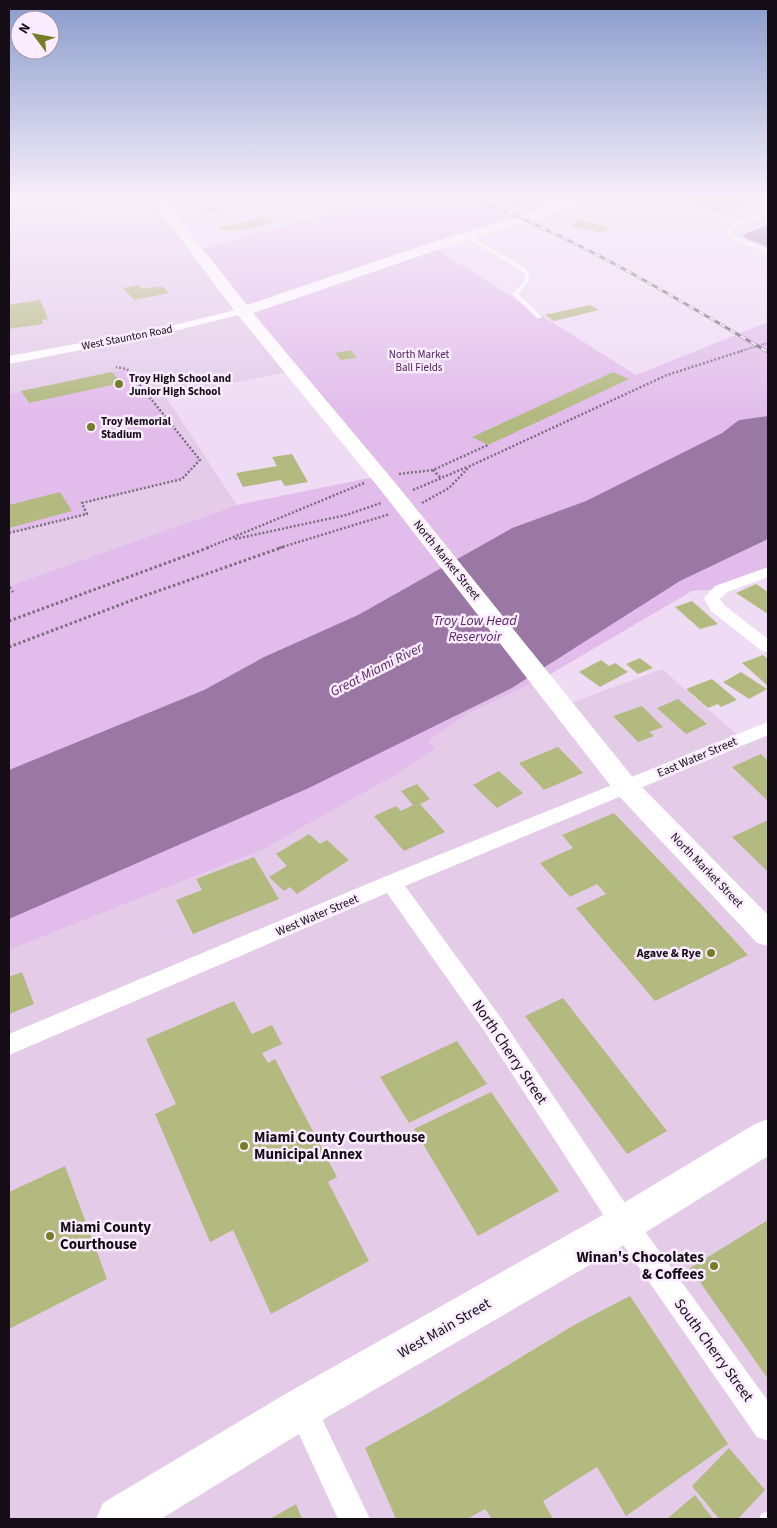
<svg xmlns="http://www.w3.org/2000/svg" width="777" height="1528" viewBox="0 0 777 1528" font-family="'Source Sans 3',sans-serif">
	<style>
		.built { fill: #e4cce9 }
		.green { fill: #e2bdeb }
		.water { fill: #9b77a3 }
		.building { fill: #b2ba80 }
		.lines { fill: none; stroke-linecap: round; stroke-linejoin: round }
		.path-far2 { stroke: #7b6f7e; stroke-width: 2; stroke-dasharray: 1 1; stroke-linecap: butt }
		.path-far1 { stroke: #7b6f7e; stroke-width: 2.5; stroke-dasharray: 2 2; stroke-linecap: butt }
		.path { stroke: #7b6f7e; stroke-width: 3; stroke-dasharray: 2.5 2.5; stroke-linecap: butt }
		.lane { fill: #fff; fill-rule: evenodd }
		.street { fill: #fff; fill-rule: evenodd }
		.secondary { fill: #fff; fill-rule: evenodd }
		.primary { fill: #fff; fill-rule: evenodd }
		.rail-casing { stroke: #726675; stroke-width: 3 }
		.rail { stroke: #faebfe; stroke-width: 2; stroke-dasharray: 6; stroke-linecap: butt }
		.poi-dot { fill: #757d27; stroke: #faebfe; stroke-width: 2 }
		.labels { text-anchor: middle; stroke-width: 5; stroke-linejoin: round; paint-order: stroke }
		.far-street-label { font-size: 11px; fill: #140d15; stroke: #faebfe }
		.far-park-label { font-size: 11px; fill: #50215a; stroke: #faebfe }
		.far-poi-label { font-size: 11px; font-weight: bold; fill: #140d15; stroke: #faebfe; text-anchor: start }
		.street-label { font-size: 12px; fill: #140d15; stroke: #faebfe }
		.poi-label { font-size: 12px; font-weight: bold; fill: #140d15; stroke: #faebfe; text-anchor: end }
		.water-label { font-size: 14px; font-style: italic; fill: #572862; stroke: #faebfe }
		.near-street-label { font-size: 15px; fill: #140d15; stroke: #faebfe }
		.near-poi-label { font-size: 15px; font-weight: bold; fill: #140d15; stroke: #faebfe; text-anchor: start }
	</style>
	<rect width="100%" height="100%" fill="#efdcf4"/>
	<g class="built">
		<polygon points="9,199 133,199 74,206 83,224 168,212 292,371 166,397 237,505 9,586"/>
		<polygon points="469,199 521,199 557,207 522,218"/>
		<polygon points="662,669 742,739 768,728 768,1519 9,1519 9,950 264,849 399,773 434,749 428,741 469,713 542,679 563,706"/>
	</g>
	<g class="green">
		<polygon points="384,199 469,199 522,218 433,247 636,375 768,322 768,416 739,420 722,433 586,501 512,528 358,615 264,657 204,690 9,770 9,586 237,505 379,476 197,250"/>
		<polygon points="127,369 200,460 182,479 83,503 87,514 9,533 9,394"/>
		<polygon points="768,539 768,572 721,589 692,591 542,679 469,713 428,741 435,749 399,773 264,849 9,950 9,919 309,788 512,688 680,581"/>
	</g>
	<g class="water">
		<polygon points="768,225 768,247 747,239 742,235"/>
		<polygon points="768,416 768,539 680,581 512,688 309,788 9,919 9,770 204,690 264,657 358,615 512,528 586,501 722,433 739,420"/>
	</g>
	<g class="building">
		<polygon points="489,199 504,199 526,205 517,208"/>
		<polygon points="678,199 734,199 752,205 722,214"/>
		<polygon points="210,205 217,206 221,209 212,213 205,212 199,207"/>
		<polygon points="266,217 275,223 238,231 235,229 225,231 219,227"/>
		<polygon points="579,220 610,228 602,233 570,226"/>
		<polygon points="138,285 142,289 162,286 169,293 134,300 123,288"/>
		<polygon points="40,300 48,319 42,320 43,324 9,329 9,305"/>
		<polygon points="590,305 599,310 554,321 545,315"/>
		<polygon points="351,350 357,358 341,360 335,353"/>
		<polygon points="112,372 121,383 29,403 21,391"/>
		<polygon points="613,372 629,379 488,445 472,437"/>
		<polygon points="292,454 308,482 285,486 281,480 243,487 236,473 277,466 272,457"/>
		<polygon points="60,492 72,511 9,528 9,505"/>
		<polygon points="756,584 768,592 768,614 736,593"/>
		<polygon points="692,601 718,624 700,629 675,607"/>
		<polygon points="763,655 768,659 768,686 742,663"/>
		<polygon points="640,658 653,668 638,674 626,664"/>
		<polygon points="601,660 609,666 615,663 628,672 600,687 579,672"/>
		<polygon points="741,672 767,689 749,699 723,682"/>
		<polygon points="712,679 737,700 721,707 718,704 708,708 686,689"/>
		<polygon points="678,699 707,724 686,734 657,708"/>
		<polygon points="642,706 663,727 649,732 654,736 638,742 613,716"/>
		<polygon points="558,747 583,773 544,790 519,763"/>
		<polygon points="761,754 768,761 768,801 732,767"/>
		<polygon points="499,771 523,793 497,808 473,785"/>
		<polygon points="417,784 430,799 420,804 445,832 404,851 374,816 396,806 401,811 413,805 401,791"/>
		<polygon points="614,813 699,902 748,955 655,1001 576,908 606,894 597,884 570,897 540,863 573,848 562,835"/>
		<polygon points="768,820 768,872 732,837"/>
		<polygon points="309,834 320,844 327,840 349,860 297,894 290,887 284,891 269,877 287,866 276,854"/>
		<polygon points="254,857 279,899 193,934 176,900 202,890 196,879"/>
		<polygon points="22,972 34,1004 9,1014 9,977"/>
		<polygon points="563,998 667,1131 627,1154 525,1016"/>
		<polygon points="234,1001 252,1034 272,1025 282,1044 262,1053 268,1063 275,1059 337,1177 328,1182 369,1261 271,1314 233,1230 210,1242 155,1114 176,1104 146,1039"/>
		<polygon points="457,1041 487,1084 409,1123 380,1077"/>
		<polygon points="491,1092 559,1191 478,1236 414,1129"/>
		<polygon points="65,1166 107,1279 9,1329 9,1192"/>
		<polygon points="768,1220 768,1379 690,1268"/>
		<polygon points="630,1296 728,1444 626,1516 597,1467 543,1501 553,1519 492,1519 485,1509 467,1519 396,1519 365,1448 437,1408 576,1324"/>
		<polygon points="729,1448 765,1490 738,1519 719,1519 692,1486"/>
		<polygon points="695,1495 713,1519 667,1519"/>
		<polygon points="296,1504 302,1519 270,1519"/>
	</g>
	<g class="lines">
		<polyline class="path-far2" points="738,352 768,343"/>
		<g class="path-far1">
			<polyline points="433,470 441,478"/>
			<polyline points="399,474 433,470 488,445"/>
			<polyline points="413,490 467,467"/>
			<polyline points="422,503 449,488 470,466 667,375 742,351"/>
			<polyline points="9,533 87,514 82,503 182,479 200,460 127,369 116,367"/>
			<polyline points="235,539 346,515 381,503"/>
			<polyline points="207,548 364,483"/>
			<polyline points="279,548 390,514"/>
		</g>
		<g class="path">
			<polyline points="9,587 13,592"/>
			<polyline points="9,621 210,547"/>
			<polyline points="9,647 138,598 283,547"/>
		</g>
		<g class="lane">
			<polygon points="579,199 604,206 630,199 636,199 604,208 579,201"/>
			<polygon points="656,199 661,199 741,222 768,212 768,214 733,228 732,235 768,250 768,253 728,237 729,227 736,223"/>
			<polygon points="465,235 469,235 526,269 529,274 528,282 518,294 541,316 541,318 537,318 512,294 524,282 525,274 522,271 465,237"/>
			<polygon points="768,1511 768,1519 759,1519 761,1514"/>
		</g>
		<g class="street">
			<polygon points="517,199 532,199 562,207 557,210 518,201"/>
			<polygon points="243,308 247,309 247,313 158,335 9,364 9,356 158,329"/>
			<polygon points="768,567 768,577 727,592 720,599 724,605 768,639 768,652 762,651 711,611 704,598 715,586"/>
			<polygon points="768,722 768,735 405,886 501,1018 633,1215 768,1401 768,1441 757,1437 615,1233 485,1032 387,893 9,1055 9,1034 384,877"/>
			<polygon points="302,1393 312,1398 370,1519 338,1519 287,1408 292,1398"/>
		</g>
		<polygon class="secondary" points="151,199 163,199 247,305 427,244 573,199 591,199 590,202 437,250 253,313 397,485 635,780 768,915 768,946 757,943 617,794 383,493 237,314"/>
		<polygon class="primary" points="768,1119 768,1156 638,1237 317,1423 161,1519 96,1519 103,1503 287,1393 610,1211 755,1124"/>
		<defs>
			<path id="rail" d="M474 199C578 238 672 296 768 352"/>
		</defs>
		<use href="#rail" class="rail-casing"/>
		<use href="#rail" class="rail"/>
	</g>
	<linearGradient id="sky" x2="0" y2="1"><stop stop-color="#899ccc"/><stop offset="0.48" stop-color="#f8effa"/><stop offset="1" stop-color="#f8effa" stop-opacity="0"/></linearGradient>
	<rect width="777" height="413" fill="url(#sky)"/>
	<g class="poi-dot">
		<circle cx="119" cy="384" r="5"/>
		<circle cx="91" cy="427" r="5"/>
		<circle cx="711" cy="953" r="5"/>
		<circle cx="244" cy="1146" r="5"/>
		<circle cx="50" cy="1236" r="5"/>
		<circle cx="714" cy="1266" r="5"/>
	</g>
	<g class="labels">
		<g class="far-street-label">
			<text transform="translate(127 337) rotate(-11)" y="4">West Staunton Road</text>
		</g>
		<g class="far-park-label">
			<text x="419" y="358">North Market<tspan x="419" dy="13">Ball Fields</tspan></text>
		</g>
		<g class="far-poi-label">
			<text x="129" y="382">Troy High School and<tspan x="129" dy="13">Junior High School</tspan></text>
			<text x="101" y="425">Troy Memorial<tspan x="101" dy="13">Stadium</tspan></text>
		</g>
		<g class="street-label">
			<text transform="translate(447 560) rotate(51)" y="4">North Market Street</text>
			<text transform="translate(697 757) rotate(-23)" y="4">East Water Street</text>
			<text transform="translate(707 870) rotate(46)" y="4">North Market Street</text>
			<text transform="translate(317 915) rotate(-23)" y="4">West Water Street</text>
		</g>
		<g class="poi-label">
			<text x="701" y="957">Agave &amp; Rye</text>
		</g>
		<g class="water-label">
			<text x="475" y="625">Troy Low Head<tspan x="475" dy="16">Reservoir</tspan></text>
			<text transform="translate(376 669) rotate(-27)" y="5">Great Miami River</text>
		</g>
		<g class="near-street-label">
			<text transform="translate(510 1052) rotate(56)" y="5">North Cherry Street</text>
			<text transform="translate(444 1328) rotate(-30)" y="5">West Main Street</text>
			<text transform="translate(714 1350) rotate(54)" y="5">South Cherry Street</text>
		</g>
		<g class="near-poi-label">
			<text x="254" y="1142">Miami County Courthouse<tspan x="254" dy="17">Municipal Annex</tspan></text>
			<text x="60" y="1232">Miami County<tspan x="60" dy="17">Courthouse</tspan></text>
			<text x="704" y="1262" text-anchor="end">Winan's Chocolates<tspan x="704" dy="17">&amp; Coffees</tspan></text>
		</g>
	</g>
	<rect width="777" height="1528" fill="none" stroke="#140d15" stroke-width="20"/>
	<g transform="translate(35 35) rotate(302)"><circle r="24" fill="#faebfe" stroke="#9e92a1"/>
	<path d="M0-4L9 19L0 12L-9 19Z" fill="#757d27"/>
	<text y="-8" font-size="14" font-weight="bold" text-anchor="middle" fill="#140d15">N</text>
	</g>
</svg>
